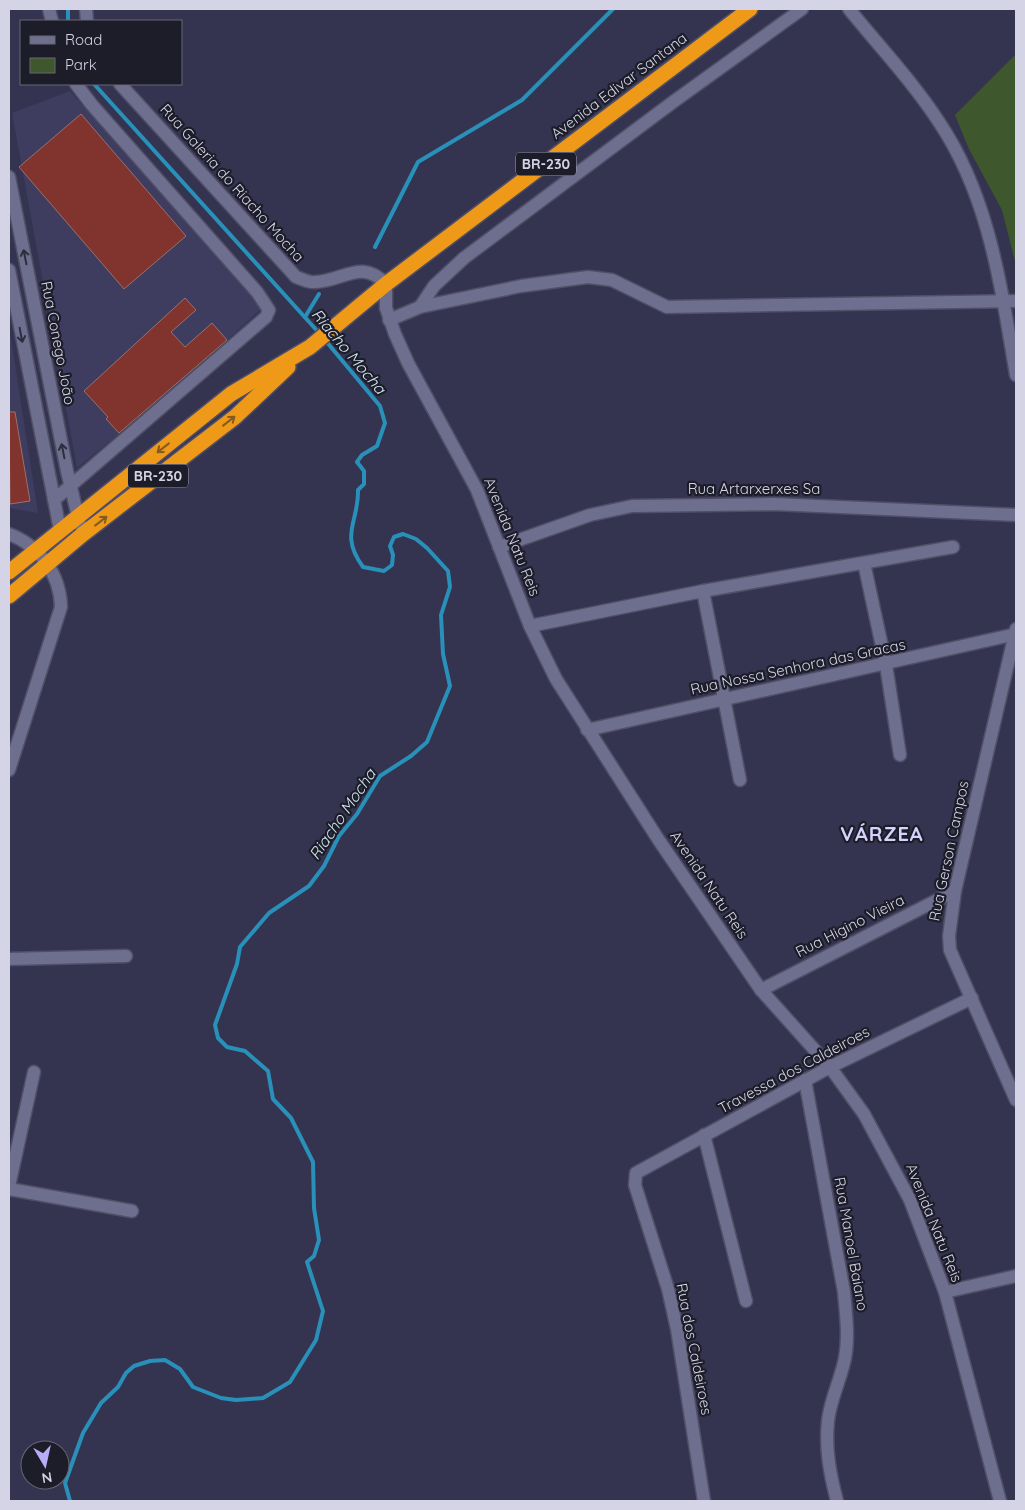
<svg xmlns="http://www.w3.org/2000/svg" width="1025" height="1510" viewBox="0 0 1025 1510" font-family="Quicksand,sans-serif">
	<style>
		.built { fill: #3e3c5f }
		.green { fill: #3f572c }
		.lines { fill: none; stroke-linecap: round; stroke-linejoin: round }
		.stream { stroke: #2990ba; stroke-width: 4 }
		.building { fill: #81332d; stroke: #98726e }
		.minor-casing { stroke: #504f67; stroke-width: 15 }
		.highway-casing { stroke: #504f67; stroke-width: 18 }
		.minor { stroke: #6e6e8e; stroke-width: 12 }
		.highway { stroke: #ef9919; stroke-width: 15 }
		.oneway { stroke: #2d2d3e }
		.oneway2 { stroke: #865b22 }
		.labels { text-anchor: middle; stroke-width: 4.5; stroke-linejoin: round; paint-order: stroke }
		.shield { fill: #1d1d2a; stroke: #9d9dae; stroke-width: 1 }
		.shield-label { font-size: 14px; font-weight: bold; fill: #d4d4e6 }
		.street-label { font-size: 15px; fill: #d4d4e6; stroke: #1d1d2a }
		.water-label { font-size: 16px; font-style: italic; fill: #d0e6f1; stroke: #1d1d2a }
		.district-label { font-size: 20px; font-weight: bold; letter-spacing: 1px; fill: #d6d1fd; stroke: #1d1d2a }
	</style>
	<rect width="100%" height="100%" fill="#353450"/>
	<g class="built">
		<polygon points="70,91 262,308 173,390 77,468 12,113"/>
		<polygon points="9,326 38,513 9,508"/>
	</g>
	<polygon class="green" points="1016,54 1016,265 1002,210 969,149 955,115"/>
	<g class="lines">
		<g class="stream">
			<polyline points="68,9 68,21"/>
			<polyline points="94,84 320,334"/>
			<polyline points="375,247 418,162 522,100 613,9"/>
			<polyline points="305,317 319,294"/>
			<path d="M70 1501 65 1483 83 1433 101 1403 118 1387 126 1373 134 1366 150 1361 165 1360 180 1369 193 1387 221 1398 236 1400 263 1398 290 1382 316 1340 323 1311 307 1262 314 1256 319 1240 314 1208 313 1162 291 1118 273 1099 268 1071 245 1051 227 1047 218 1038 215 1025 237 964 240 947 269 913 309 886 324 866 339 836 357 814 380 776 411 756 427 742 450 686 443 654 442 635 441 615 450 587 448 571 427 548 416 539 403 534 394 537 390 546 393 555 392 565 384 571 363 567C339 534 359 522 358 490L364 484V471L357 462 362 455 377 446 385 423 380 406 325 340"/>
		</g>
	</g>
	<g class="building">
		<polygon points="81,114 186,236 124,289 19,167"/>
		<polygon points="185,298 196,310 171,332 185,347 212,323 227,340 119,433 106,419 108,417 84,391"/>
		<polygon points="9,412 15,412 30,501 10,504"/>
	</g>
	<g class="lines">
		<defs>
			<g id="minor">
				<polyline points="49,9 52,21"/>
				<polyline points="86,9 87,21"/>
				<path d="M849 9C879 46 913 82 939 122 990 198 1001 288 1016 375"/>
				<path d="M120 84 296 277C302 279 309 283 315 282 344 281 361 258 386 284V308L395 334 408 363 477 490 530 626 556 679 658 839 761 990 830 1067 864 1114 910 1200 945 1292 1000 1501"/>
				<polyline points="9,177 67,471 80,525"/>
				<polyline points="9,270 60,530"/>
				<polyline points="420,307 434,286 464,258 673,102 802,9"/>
				<polyline points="389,320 420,307 521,286 588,277 612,280 667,307 1016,301"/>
				<polyline points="54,500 266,317 269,310 257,292 92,105 76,84"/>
				<path d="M9 534C40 546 60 574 61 607L9 770"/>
				<polyline points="499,547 590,515 632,506 774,504 1016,515"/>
				<polyline points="864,563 886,665 900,755"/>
				<polyline points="703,591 740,780"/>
				<polyline points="530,626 703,591 953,547"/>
				<polyline points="1016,629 955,891 949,936 950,950 957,966 1016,1100"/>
				<polyline points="587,730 1016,634"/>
				<polyline points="9,959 126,956"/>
				<polyline points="761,990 955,891"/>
				<path d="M805 1080 844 1292C846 1314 849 1337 845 1358 841 1379 830 1400 828 1421 825 1449 830 1474 837 1501"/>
				<polyline points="704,1135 746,1301"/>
				<polyline points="9,1186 34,1072"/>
				<polyline points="9,1189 132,1211"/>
				<polyline points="945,1292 1016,1276"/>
				<polyline points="704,1501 677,1329 668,1289 635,1185 636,1173 830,1067 972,998"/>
			</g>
			<g id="highway">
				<polyline points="9,572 231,394 310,347 386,284 750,9"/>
				<polyline points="9,596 83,534 235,417 288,367"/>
			</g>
		</defs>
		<use href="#minor" class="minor-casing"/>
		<use href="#highway" class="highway-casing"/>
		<use href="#minor" class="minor"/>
		<use href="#highway" class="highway"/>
	</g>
	<defs><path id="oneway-shaft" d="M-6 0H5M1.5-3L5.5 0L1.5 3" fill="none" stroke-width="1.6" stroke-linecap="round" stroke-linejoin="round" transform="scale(1.25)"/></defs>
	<g class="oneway">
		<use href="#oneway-shaft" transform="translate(25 257) rotate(-101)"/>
		<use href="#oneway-shaft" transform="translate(21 335) rotate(79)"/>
		<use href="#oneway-shaft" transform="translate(63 451) rotate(-101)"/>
	</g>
	<g class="oneway2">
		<use href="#oneway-shaft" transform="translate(229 421) rotate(-38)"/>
		<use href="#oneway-shaft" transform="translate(163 448) rotate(142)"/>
		<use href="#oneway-shaft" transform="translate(101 521) rotate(-38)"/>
	</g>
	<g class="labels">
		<g class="shield">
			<rect x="516" y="152.5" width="60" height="23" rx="4"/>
			<rect x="128" y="464.5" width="60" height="23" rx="4"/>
		</g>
		<g class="shield-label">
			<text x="546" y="169">BR-230</text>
			<text x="158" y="481">BR-230</text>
		</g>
		<g class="street-label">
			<text transform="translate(619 86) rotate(-37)" y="5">Avenida Edivar Santana</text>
			<text transform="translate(232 183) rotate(48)" y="5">Rua Galeria do Riacho Mocha</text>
			<text transform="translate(58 343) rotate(79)" y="5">Rua Conego João</text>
			<text x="754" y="494">Rua Artarxerxes Sa</text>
			<text transform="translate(512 537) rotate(68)" y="5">Avenida Natu Reis</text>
			<text transform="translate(798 667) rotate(-12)" y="5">Rua Nossa Senhora das Gracas</text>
			<text transform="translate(949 851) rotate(-78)" y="5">Rua Gerson Campos</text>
			<text transform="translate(709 885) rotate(56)" y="5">Avenida Natu Reis</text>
			<text transform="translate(850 926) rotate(-27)" y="5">Rua Higino Vieira</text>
			<text transform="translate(794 1070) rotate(-28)" y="5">Travessa dos Caldeiroes</text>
			<text transform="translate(934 1223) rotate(68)" y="5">Avenida Natu Reis</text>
			<text transform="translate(851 1244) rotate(80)" y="5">Rua Manoel Baiano</text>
			<text transform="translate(694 1349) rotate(79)" y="5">Rua dos Caldeiroes</text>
		</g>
		<g class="water-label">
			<text transform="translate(349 351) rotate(50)" y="6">Riacho Mocha</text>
			<text transform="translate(342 814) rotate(-56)" y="6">Riacho Mocha</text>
		</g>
		<g class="district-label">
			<text x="882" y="841">VÁRZEA</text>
		</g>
	</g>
	<rect width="1025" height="1510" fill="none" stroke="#d4d4e6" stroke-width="20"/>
	<rect x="20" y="20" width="162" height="65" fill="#1d1d2a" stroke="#666675"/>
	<rect x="30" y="36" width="25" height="8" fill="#6e6e8e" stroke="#666675"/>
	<text x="65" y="45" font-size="15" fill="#d4d4e6">Road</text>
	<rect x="30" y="58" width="25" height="15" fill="#3f572c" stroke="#666675"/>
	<text x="65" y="70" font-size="15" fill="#d4d4e6">Park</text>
	<g transform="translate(45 1465) rotate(171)"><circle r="24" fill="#1d1d2a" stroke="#666675"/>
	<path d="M0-4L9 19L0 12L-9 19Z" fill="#b6acf8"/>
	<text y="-8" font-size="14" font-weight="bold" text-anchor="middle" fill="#d4d4e6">N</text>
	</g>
</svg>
